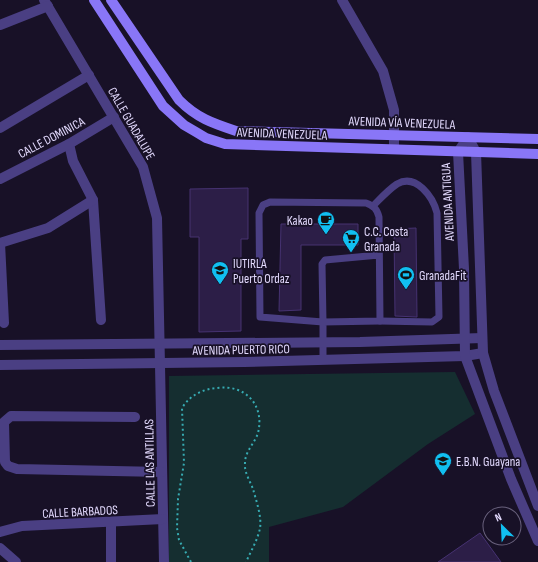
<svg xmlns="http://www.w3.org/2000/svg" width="538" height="562" viewBox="0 0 538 562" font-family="'Sofia Sans Condensed',sans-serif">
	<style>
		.green { fill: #152e30 }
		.building { fill: #2c1e47; stroke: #463271 }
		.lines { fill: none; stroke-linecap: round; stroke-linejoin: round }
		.path { stroke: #37abb2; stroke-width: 2; stroke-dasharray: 2 3; stroke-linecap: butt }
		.lane { stroke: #4a3f83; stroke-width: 7 }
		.street { stroke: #4a3f83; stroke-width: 10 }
		.secondary { stroke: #8976f7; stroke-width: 10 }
		.labels { text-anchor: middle; stroke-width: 3.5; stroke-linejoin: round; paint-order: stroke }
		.street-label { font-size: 13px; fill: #e2d9fd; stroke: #181127 }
		.poi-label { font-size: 13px; fill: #e2d9fd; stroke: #181127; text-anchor: start }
	</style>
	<rect width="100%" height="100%" fill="#181127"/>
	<polygon class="green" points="455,372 475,414 428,444 343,507 269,527 269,562 169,562 169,376"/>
	<g class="building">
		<polygon points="248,188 248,239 241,239 241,331 199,332 199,237 190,237 190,189"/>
		<polygon points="281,224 358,224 358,245 301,245 301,310 279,311"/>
		<polygon points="416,228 417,317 395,316 394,229"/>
		<polygon points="480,533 501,562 438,562"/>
	</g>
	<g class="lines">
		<path class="path" d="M191 562 179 540 177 528 178 499 184 463 182 408C190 395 203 389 217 388 245 384 265 405 258 433 255 443 245 451 245 463 244 472 250 481 253 489 256 500 262 517 260 528 258 539 251 551 246 562"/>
		<g class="lane">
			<path d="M373 206C381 198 388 190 397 184 416 173 433 197 437 213L439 317 432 322 380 321"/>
			<path d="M323 360V322L380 321 379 217C377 209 374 206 366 203L270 202 263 205 259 213 260 317 323 322 322 264 325 260 379 255"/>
		</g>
		<g class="street">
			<polyline points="44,0 143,167 157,218 164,562"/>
			<polyline points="342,0 383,71 394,110 394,149"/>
			<polyline points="0,25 48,6"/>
			<polyline points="0,128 89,75"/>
			<polyline points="69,144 73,161 93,200 101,320"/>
			<polyline points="0,179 69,144 114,117"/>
			<polyline points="0,243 48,228 93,200"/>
			<polyline points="0,243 4,323"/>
			<polyline points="0,345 360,342 482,338"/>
			<polyline points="0,365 244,362 465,356 483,353"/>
			<polyline points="135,417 11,416 4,422 5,462 8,466 17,469 162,472"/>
			<polyline points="538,506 494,391 483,353 476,152 468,137 458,152 464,269 465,356 511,479 538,541"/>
			<polyline points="111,522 111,562"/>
			<polyline points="0,532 22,526 163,519"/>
			<polyline points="0,548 16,562"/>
		</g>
		<g class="secondary">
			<polyline points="94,0 163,106 184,125 196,132 206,138 225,144 538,154"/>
			<path d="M111 0 179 100C197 118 212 123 236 131L538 139"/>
		</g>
	</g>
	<defs>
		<symbol id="cafe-pin" viewBox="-11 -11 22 30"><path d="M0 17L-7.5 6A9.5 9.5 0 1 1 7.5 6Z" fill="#11bff1" stroke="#181127"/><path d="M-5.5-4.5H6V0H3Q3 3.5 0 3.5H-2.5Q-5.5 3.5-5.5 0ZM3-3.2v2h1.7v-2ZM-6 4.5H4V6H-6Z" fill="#111"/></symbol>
		<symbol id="supermarket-pin" viewBox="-11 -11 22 30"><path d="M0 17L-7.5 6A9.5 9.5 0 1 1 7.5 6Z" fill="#11bff1" stroke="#181127"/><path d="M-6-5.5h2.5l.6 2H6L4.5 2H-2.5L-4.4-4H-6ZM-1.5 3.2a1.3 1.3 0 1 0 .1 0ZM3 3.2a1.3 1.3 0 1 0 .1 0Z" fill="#111"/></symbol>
		<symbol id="university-pin" viewBox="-11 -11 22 30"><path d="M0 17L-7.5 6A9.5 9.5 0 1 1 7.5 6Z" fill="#11bff1" stroke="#181127"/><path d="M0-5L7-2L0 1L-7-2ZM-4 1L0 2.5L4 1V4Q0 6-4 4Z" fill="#111"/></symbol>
		<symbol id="stadium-pin" viewBox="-11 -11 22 30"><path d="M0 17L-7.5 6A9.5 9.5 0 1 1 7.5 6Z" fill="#11bff1" stroke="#181127"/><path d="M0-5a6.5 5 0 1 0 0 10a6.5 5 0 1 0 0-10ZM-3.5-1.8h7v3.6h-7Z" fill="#111"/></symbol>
		<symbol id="school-pin" viewBox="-11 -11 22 30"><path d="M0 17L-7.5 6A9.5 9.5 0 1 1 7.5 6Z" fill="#11bff1" stroke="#181127"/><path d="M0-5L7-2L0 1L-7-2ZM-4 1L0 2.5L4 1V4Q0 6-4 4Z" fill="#111"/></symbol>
	</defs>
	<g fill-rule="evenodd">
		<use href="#cafe-pin" x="316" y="210" width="20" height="27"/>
		<use href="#supermarket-pin" x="341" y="228" width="20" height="27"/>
		<use href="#university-pin" x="210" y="260" width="20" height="27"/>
		<use href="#stadium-pin" x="396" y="265" width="20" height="27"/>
		<use href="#school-pin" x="433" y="451" width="20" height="27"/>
	</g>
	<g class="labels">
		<g class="street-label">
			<text transform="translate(402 122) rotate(2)" y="5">AVENIDA VÍA VENEZUELA</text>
			<text transform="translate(132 123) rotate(60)" y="5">CALLE GUADALUPE</text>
			<text transform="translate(282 133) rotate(2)" y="5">AVENIDA VENEZUELA</text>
			<text transform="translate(51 137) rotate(-28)" y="5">CALLE DOMINICA</text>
			<text transform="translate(447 202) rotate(-93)" y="5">AVENIDA ANTIGUA</text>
			<text transform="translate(241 349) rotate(-1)" y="5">AVENIDA PUERTO RICO</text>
			<text transform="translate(149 463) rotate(-91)" y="5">CALLE LAS ANTILLAS</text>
			<text transform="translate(80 511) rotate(-3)" y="5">CALLE BARBADOS</text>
		</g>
		<g class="poi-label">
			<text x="313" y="225" text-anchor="end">Kakao</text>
			<text x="364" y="236">C.C. Costa<tspan x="364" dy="15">Granada</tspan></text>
			<text x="233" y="268">IUTIRLA<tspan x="233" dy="15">Puerto Ordaz</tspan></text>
			<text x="419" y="280">GranadaFit</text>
			<text x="456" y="466">E.B.N. Guayana</text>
		</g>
	</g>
	<g transform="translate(502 526) rotate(336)"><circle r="19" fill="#181127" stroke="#69617d"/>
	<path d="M0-3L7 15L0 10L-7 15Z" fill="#11bff1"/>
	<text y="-6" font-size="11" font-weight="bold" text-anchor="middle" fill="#e2d9fd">N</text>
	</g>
</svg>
